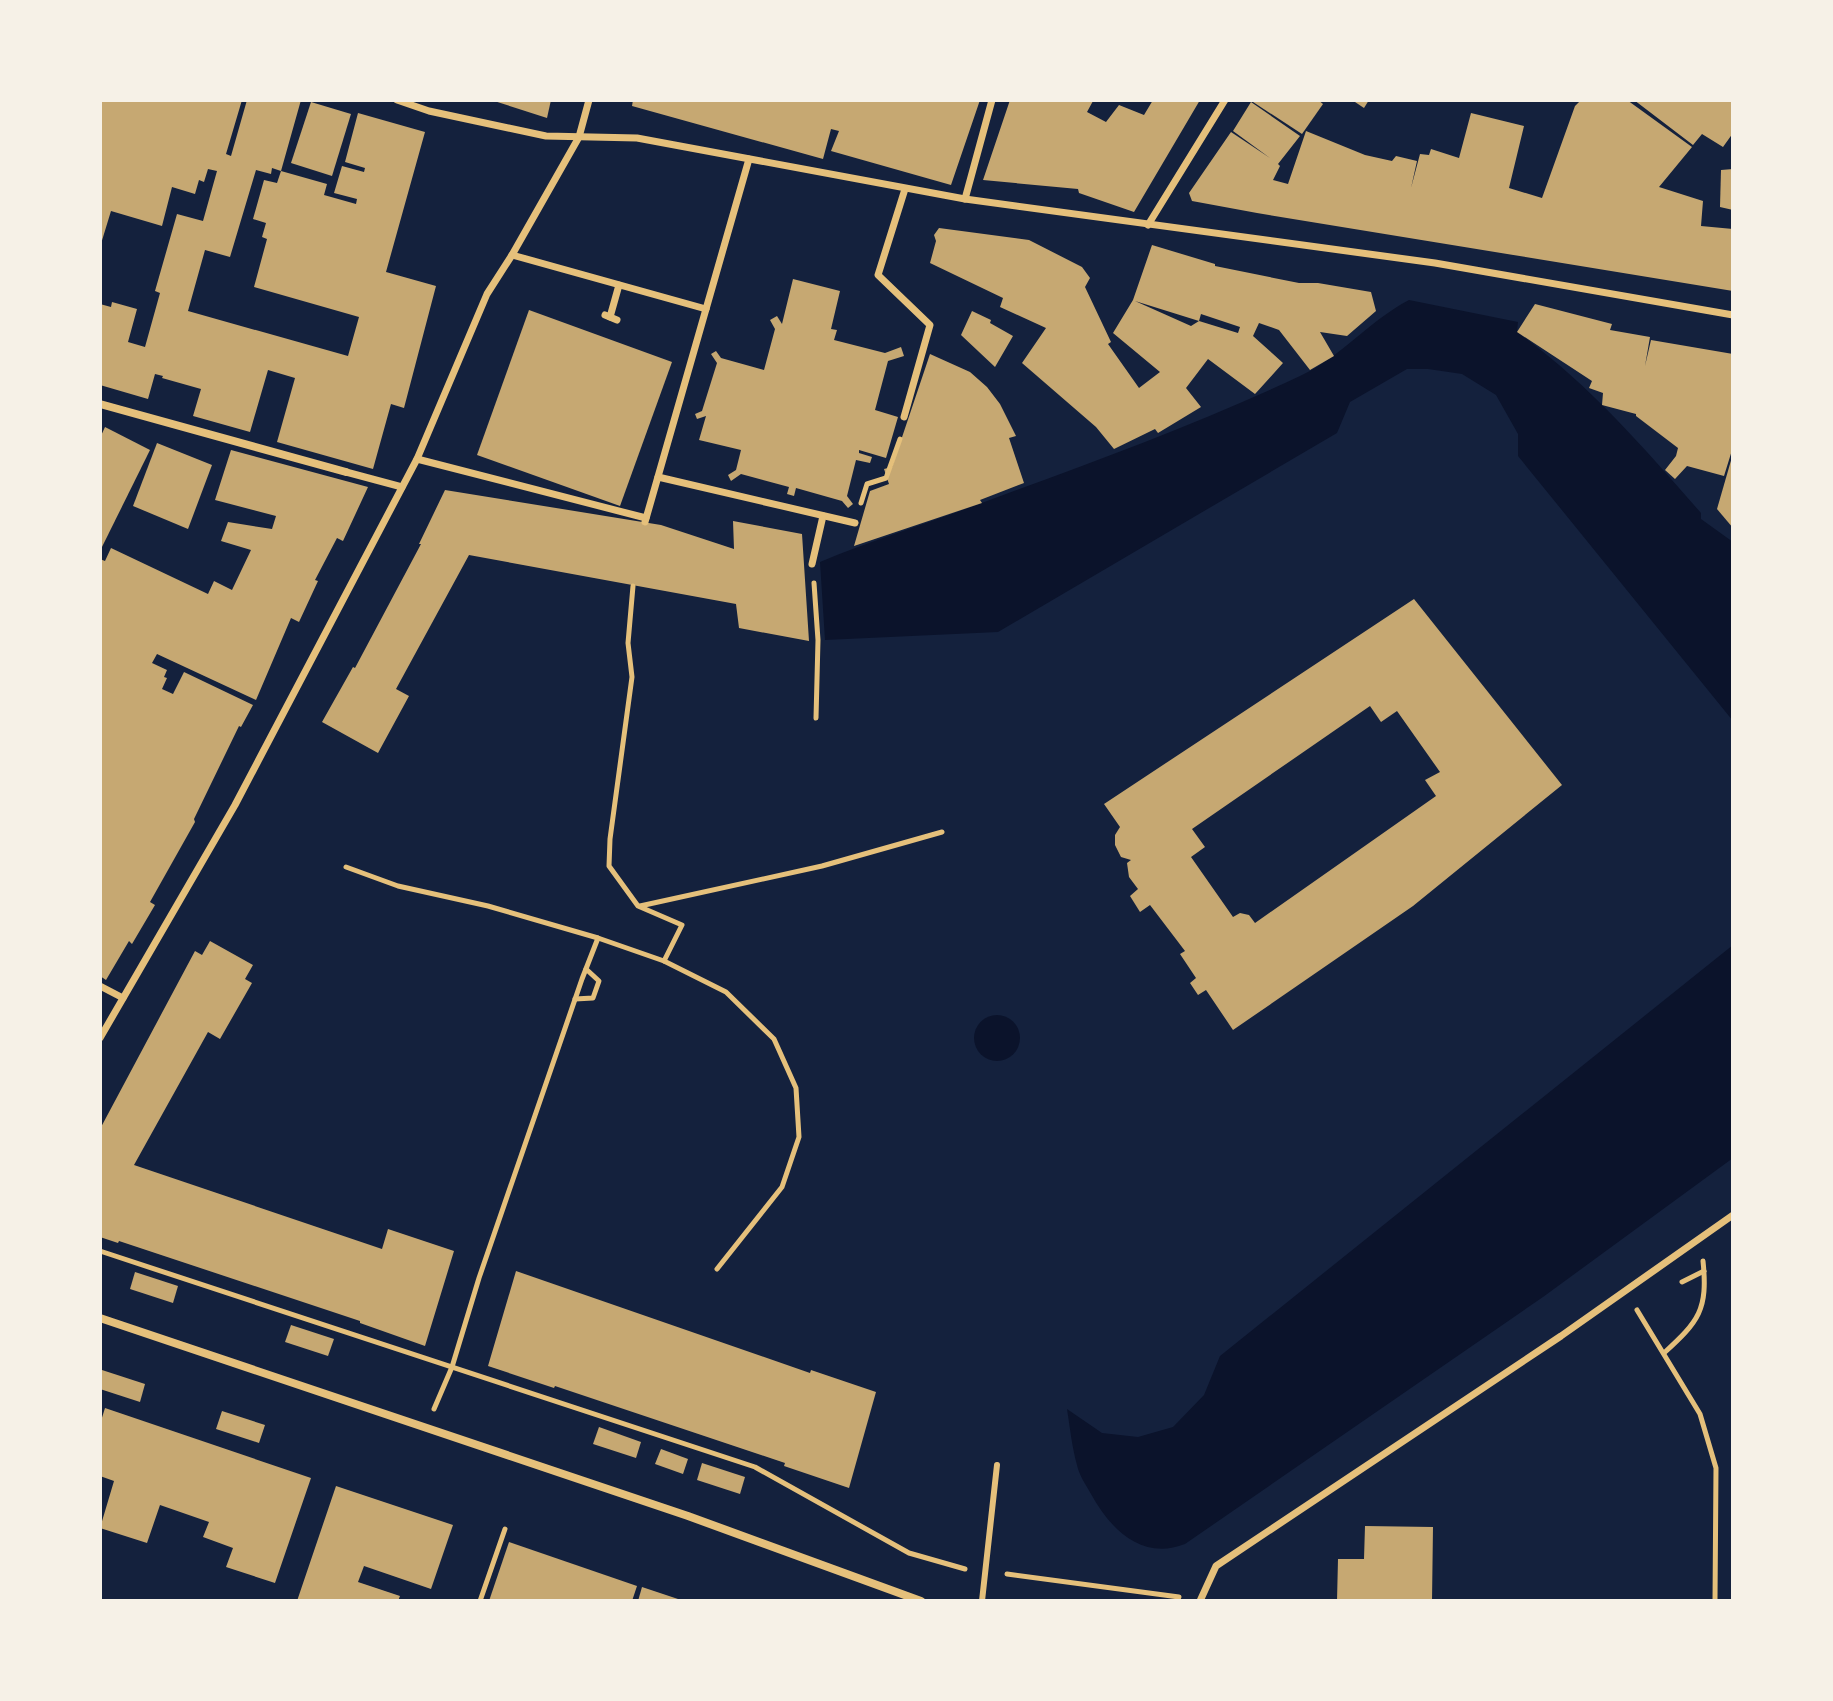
<svg xmlns="http://www.w3.org/2000/svg" width="1833" height="1701" viewBox="0 0 1833 1701" font-family="'Work Sans',sans-serif">
	<style>
		.water { fill: #0b132b }
		.building { fill: #c6a872; fill-rule: evenodd }
		.lines { fill: none; stroke-linecap: round; stroke-linejoin: round }
		.path { stroke: #e5c07b; stroke-width: 5 }
		.service { stroke: #e5c07b; stroke-width: 6 }
		.pedestrian { stroke: #e5c07b; stroke-width: 7 }
		.minor { stroke: #e5c07b; stroke-width: 8 }
	</style>
	<rect width="100%" height="100%" fill="#14213d"/>
	<g class="water">
		<path d="M1409 300 1518 322 1517 332C1587 382 1645 449 1701 513V519L1733 542V721L1518 456V434L1496 395 1462 374 1428 369H1407L1350 402 1337 433 998 632 825 640 820 562C872 540 926 524 979 504 1087 464 1196 425 1300 376 1341 357 1369 321 1409 300Z"/>
		<path d="M1733 945V1158L1543 1297 1185 1544C1142 1561 1110 1529 1091 1494 1086 1485 1079 1475 1077 1465 1072 1447 1070 1428 1067 1409L1102 1433 1138 1437 1173 1427 1204 1395 1220 1356Z"/>
		<circle cx="997" cy="1038" r="23"/>
	</g>
	<g class="building">
		<polygon points="100,100 242,100 226,154 231,156 247,100 301,100 281,171 272,168 271,174 256,170 230,257 205,250 188,311 348,356 359,317 254,287 267,239 262,237 266,223 253,219 264,180 277,183 281,171 327,184 324,195 356,204 357,199 334,193 342,166 364,172 365,168 345,162 358,113 425,132 386,272 436,286 404,408 391,404 373,469 277,442 295,378 268,370 250,432 193,416 201,389 162,378 163,376 155,374 148,399 100,385 100,304 111,307 112,302 137,309 128,342 145,347 160,293 155,291 177,214 203,221 217,171 208,169 204,182 199,180 195,194 172,187 162,226 111,211 100,247"/>
		<polygon points="491,100 551,100 547,118"/>
		<polygon points="633,100 980,100 951,185 831,151 839,131 831,129 823,159 632,106"/>
		<polygon points="1010,100 1091,100 1093,101 1087,112 1106,122 1119,105 1144,115 1153,100 1200,100 1134,212 1079,193 1078,189 983,180"/>
		<polygon points="1250,100 1318,100 1323,104 1302,134"/>
		<polygon points="1352,100 1369,100 1364,108"/>
		<polygon points="1581,100 1627,100 1692,147 1659,187 1703,201 1701,226 1733,229 1733,291 1257,213 1192,201 1189,193 1231,132 1270,158 1233,131 1251,102 1300,136 1278,164 1280,166 1273,180 1288,184 1306,131 1365,155 1392,161 1396,156 1417,161 1411,188 1420,154 1429,155 1431,149 1459,158 1471,113 1524,126 1509,188 1542,198 1575,106"/>
		<polygon points="1634,100 1733,100 1733,133 1723,147 1702,134 1693,145"/>
		<polygon points="311,102 351,114 332,176 291,163"/>
		<polygon points="1733,169 1733,210 1720,207 1721,170"/>
		<path d="M939 228 1029 240 1082 267 1090 278 1085 287 1111 342 1108 344 1139 388 1160 372 1113 333 1133 300 1152 245 1215 264V266L1299 283H1318L1371 292 1376 311 1347 336 1320 332 1334 356 1310 370 1279 330 1259 323 1253 336 1283 363 1255 394 1208 359 1186 388 1201 407 1158 433 1155 429 1114 449 1096 427 1022 363 1046 328 1000 307 1003 298 930 263 936 241 934 235ZM1135 301 1199 321 1201 314 1240 327 1238 333 1199 321 1191 326Z"/>
		<polygon points="793,279 840,291 831,329 837,330 834,340 885,353 901,347 904,356 888,361 875,410 898,417 886,458 859,450 859,453 872,457 870,463 856,460 847,496 853,504 848,508 842,501 796,488 794,496 787,494 789,487 741,474 731,481 728,475 736,470 741,450 699,440 706,416 697,419 695,414 702,411 717,363 711,354 716,351 721,358 764,370 775,329 770,320 777,316 782,324"/>
		<polygon points="1535,304 1612,324 1610,330 1650,337 1645,366 1651,340 1733,354 1733,447 1724,476 1687,466 1675,479 1665,470 1676,456 1678,448 1636,416 1636,414 1602,405 1603,393 1589,388 1592,381 1517,332"/>
		<polygon points="529,310 672,362 620,506 477,455"/>
		<polygon points="972,311 991,320 990,323 1013,336 995,367 961,335"/>
		<polygon points="930,354 970,372 987,387 1000,404 1016,436 1009,438 1024,483 980,500 982,503 854,546 870,491 889,484 884,469 892,467"/>
		<polygon points="105,427 150,450 100,551 100,438"/>
		<polygon points="157,443 212,465 188,529 133,506"/>
		<polygon points="231,450 368,487 343,541 337,538 315,580 318,581 299,622 291,618 256,700 157,654 152,663 167,670 164,677 167,678 162,689 173,694 184,672 253,705 241,727 239,726 194,819 195,822 150,902 155,905 132,944 129,941 106,980 100,976 100,559 105,561 111,548 208,594 214,581 232,590 251,550 221,541 228,522 272,529 276,516 215,500"/>
		<polygon points="1732,457 1733,457 1733,528 1717,509"/>
		<polygon points="445,490 661,525 734,549 733,521 802,534 809,641 739,628 736,604 469,555 396,689 409,696 378,753 322,722 353,667 355,668 421,544 419,544"/>
		<path d="M1414 599 1562 785 1413 906 1233 1030 1206 990 1198 995 1190 983 1196 978 1180 954 1185 951 1150 905 1140 912 1130 896 1138 889 1129 877 1127 863 1131 860 1121 857 1115 845V835L1120 827 1104 804ZM1370 706 1381 722 1397 711 1440 772 1425 780 1436 796 1255 923 1249 915 1240 913 1233 917 1191 857 1205 847 1192 829Z"/>
		<polygon points="210,941 253,965 245,979 252,983 220,1039 208,1032 134,1165 382,1249 388,1229 454,1251 425,1346 360,1323 360,1321 119,1241 118,1243 100,1237 100,1129 195,951 202,955"/>
		<polygon points="516,1271 810,1373 811,1370 876,1392 849,1488 784,1466 785,1463 555,1386 554,1388 488,1366"/>
		<polygon points="135,1272 178,1286 173,1303 130,1289"/>
		<polygon points="291,1325 334,1339 328,1356 285,1342"/>
		<polygon points="102,1370 145,1384 140,1402 100,1389"/>
		<polygon points="105,1408 311,1478 275,1583 226,1567 233,1548 203,1537 209,1522 160,1505 147,1543 100,1528 114,1481 100,1476 100,1424"/>
		<polygon points="222,1411 265,1425 259,1443 216,1429"/>
		<polygon points="599,1427 641,1442 636,1458 593,1444"/>
		<polygon points="661,1449 688,1459 683,1474 655,1464"/>
		<polygon points="702,1463 745,1477 740,1494 697,1480"/>
		<polygon points="336,1486 453,1525 431,1589 364,1566 358,1582 400,1596 398,1601 297,1601"/>
		<polygon points="1365,1526 1433,1527 1432,1601 1337,1601 1338,1559 1364,1559"/>
		<polygon points="509,1542 637,1586 632,1601 489,1601"/>
		<polygon points="642,1587 681,1600 681,1601 638,1601"/>
	</g>
	<g class="lines">
		<g class="path">
			<polyline points="861,503 867,484 886,478 900,439"/>
			<polyline points="814,583 818,640 816,718"/>
			<polyline points="633,586 628,643 632,677 610,839 609,866 638,906 682,925 664,961"/>
			<polyline points="346,867 398,886 488,906 598,938 664,961 726,992 774,1039 796,1088 799,1137 782,1187 717,1269"/>
			<polyline points="640,906 822,866 942,832"/>
			<polyline points="575,999 593,998 599,981 586,969"/>
			<polyline points="100,1251 755,1467 909,1553 965,1569"/>
			<polyline points="1682,1282 1704,1271"/>
			<polyline points="1637,1310 1700,1414 1716,1468 1715,1601"/>
			<path d="M1664 1353C1699 1321 1708 1310 1703 1261"/>
			<polyline points="434,1409 452,1367 479,1278 582,979 598,938"/>
			<polyline points="1007,1574 1179,1597"/>
			<polyline points="480,1601 505,1529"/>
		</g>
		<polyline class="service" points="982,1601 997,1465"/>
		<g class="pedestrian">
			<polyline points="397,100 429,111 546,136 637,138 965,199 1435,263 1733,315"/>
			<polyline points="965,199 992,100"/>
			<polyline points="1148,225 1225,100"/>
			<polyline points="512,255 706,309"/>
			<polyline points="605,315 617,320"/>
			<polyline points="610,317 619,285"/>
			<polyline points="904,417 930,325 878,275 905,189"/>
			<polyline points="417,459 646,518"/>
			<polyline points="346,472 402,487"/>
			<polyline points="658,477 855,523"/>
			<polyline points="645,522 749,159"/>
			<polyline points="812,564 823,516"/>
			<polyline points="100,986 123,998"/>
			<polyline points="100,1038 235,805 417,459 487,294 512,255 579,137 589,100"/>
			<polyline points="1200,1601 1216,1566 1561,1336 1733,1215"/>
		</g>
		<g class="minor">
			<polyline points="100,404 346,472"/>
			<polyline points="100,1318 688,1516 921,1601"/>
		</g>
	</g>
	<rect width="1833" height="1701" fill="none" stroke="#f6f1e7" stroke-width="204"/>
</svg>
